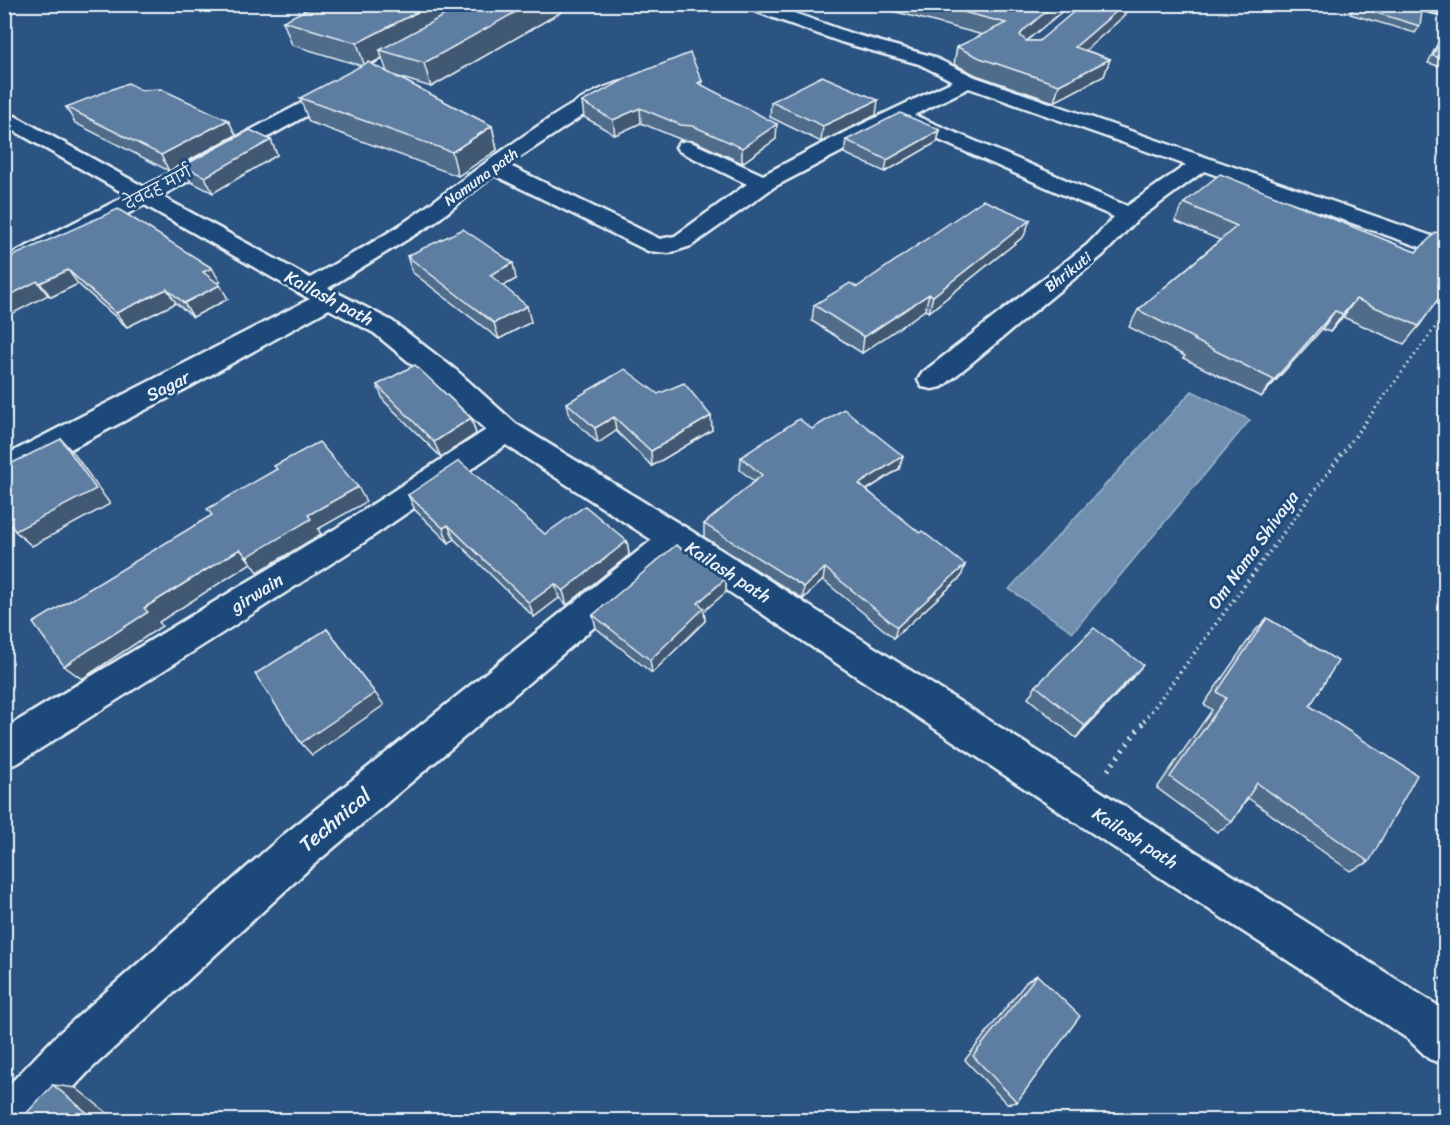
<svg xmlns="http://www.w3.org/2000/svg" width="1450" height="1125" viewBox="0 0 1450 1125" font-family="Sriracha,'Playpen Sans Deva',sans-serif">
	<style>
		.water { fill: #708ead; stroke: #a0b6cb; stroke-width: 1.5 }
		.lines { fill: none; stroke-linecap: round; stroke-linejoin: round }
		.street-casing { stroke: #e8f1f8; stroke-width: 5 }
		.primary-casing { stroke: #e8f1f8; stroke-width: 5 }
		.path-far2 { stroke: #e8f1f8; stroke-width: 3; stroke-dasharray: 1.5 4; stroke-linecap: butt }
		.path-far1 { stroke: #e8f1f8; stroke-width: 4; stroke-dasharray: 1.5 4.5; stroke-linecap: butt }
		.path { stroke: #e8f1f8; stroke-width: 5; stroke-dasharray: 2 6; stroke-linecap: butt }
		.street { fill: #1f4a7a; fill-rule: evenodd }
		.primary { fill: #1f4a7a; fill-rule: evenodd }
		.wall { fill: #506c8a; stroke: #e8f1f8; stroke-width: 1.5; fill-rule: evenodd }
		.shaded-wall { fill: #415871; stroke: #e8f1f8; stroke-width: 1.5 }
		.building { fill: #5d7da1; stroke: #e8f1f8; stroke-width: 1.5 }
		.labels { text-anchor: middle; stroke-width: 6; stroke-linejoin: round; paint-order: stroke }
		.far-street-label { font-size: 15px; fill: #e8f1f8; stroke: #1f4a7a }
		.street-label { font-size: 18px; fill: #e8f1f8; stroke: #1f4a7a }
		.near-street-label { font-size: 21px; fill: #e8f1f8; stroke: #1f4a7a }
	</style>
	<rect width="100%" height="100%" fill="#2b5482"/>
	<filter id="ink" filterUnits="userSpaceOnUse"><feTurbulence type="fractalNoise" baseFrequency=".0167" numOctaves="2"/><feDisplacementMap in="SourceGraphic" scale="12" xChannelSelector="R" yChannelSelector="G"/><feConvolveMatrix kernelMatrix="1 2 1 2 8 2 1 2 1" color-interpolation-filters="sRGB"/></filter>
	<g filter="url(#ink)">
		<polygon class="water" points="1192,391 1250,420 1073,632 1009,589"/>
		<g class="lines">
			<defs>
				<g id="street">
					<path d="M744 4H769L853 34 931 56 975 77 1446 241V256L1204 171 1137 220 1103 255 942 387 932 389 922 387 918 380 922 373 1087 245 1114 217 898 122 774 187 691 246 669 253 648 251 494 175 434 223 328 288 392 321 457 371 516 424 688 529 1440 1007 1446 1011V1065L1429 1059 1408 1039 1069 818 677 557 311 867 91 1069 43 1120H4V1090L57 1035 281 837 652 540 506 445 357 547 18 763 4 768V729L335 529 486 430 437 385 374 333 329 309 191 386 15 478 4 481V456L310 299 4 125V110L310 278C346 257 385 237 419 212 452 189 597 74 630 82L633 86 630 90 591 110 508 165 660 239 675 236 747 184 679 151 676 147 679 143 686 141 693 143 763 175 833 138 953 81 919 64 841 42 746 8ZM969 88 1186 165 1127 206 914 115Z"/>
					<polygon points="1411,4 1446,5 1446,15 1413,8"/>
				</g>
				<polygon id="primary" points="488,4 509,4 152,201 13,273 4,275 4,258 136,191"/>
			</defs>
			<use href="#street" class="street-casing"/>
			<use href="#primary" class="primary-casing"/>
			<polyline class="path-far2" points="1372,413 1446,313"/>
			<polyline class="path-far1" points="1144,721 1373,412"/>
			<g class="path">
				<polyline points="1108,770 1145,720"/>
				<polyline points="1441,980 1446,969"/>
			</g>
			<use href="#street" class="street"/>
			<use href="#primary" class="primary"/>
		</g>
		<g class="wall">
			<path d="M575 4 431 87 395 76 492 126 497 150 458 176 309 122 300 98 362 66 292 45 283 21ZM382 58 387 72 371 64Z"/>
			<polygon points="866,4 1071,4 1026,41 1039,41 1124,16 1085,50 1110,59 1104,76 1054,102 976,75 954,64 957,47 983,35"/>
			<polygon points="1355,4 1420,26 1415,33 1350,14"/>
			<polygon points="1446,26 1446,68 1428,63"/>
			<polygon points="702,81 702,85 776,139 742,163 694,141 682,140 641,123 615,135 584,117 582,102"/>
			<polygon points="141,90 228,120 236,135 169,171 75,123 66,107"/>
			<polygon points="771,102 876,115 821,142 770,117"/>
			<polygon points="940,130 937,142 885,172 844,153 846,140"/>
			<polygon points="271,140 277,155 213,193 191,182 183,166"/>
			<polygon points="1184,203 1416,252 1440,233 1446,226 1446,288 1419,326 1404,344 1343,317 1330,332 1322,329 1261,397 1183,358 1185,356 1129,327 1138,310 1220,240 1175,221"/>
			<polygon points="1024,236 929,312 925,310 862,353 812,321 814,305 857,287"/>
			<polygon points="407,256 516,279 503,286 531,322 499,339 412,272"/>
			<polygon points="4,260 220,282 218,283 228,299 193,317 176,303 127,327 78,284 51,297"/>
			<polygon points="377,385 471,418 476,434 441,457 384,401"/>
			<polygon points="658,394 711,416 712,430 652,466 616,431 598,443 570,417 567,403"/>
			<polygon points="812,429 903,456 899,469 867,490 961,577 894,638 823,580 803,599 704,537 704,524 755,482 740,470 741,457"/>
			<polygon points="408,495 545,534 627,541 629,555 567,605 559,598 534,617 454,539 449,543 415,510"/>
			<polygon points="726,578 726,592 704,611 705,621 652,673 596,628 593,615"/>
			<polygon points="1267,618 1310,706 1369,862 1350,871 1248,798 1232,822 1217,832 1157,788 1212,710 1204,704 1254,632"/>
			<polygon points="1132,678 1076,738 1028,698 1036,686"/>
			<polygon points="1037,975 1017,1102 1007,1104 965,1060 1027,981"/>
		</g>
		<g class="shaded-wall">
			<polygon points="433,4 482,4 380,50 382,58 365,67 357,43"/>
			<polygon points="530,4 575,4 431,87 424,63"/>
			<polygon points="1055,4 1071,4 1019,47 1020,35 1024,30"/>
			<polygon points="1125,4 1129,4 1124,16 1070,64 1075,47"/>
			<polygon points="1110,59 1104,76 1054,102 1059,85"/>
			<polygon points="878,100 876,115 821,142 823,126"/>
			<polygon points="640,108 641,123 615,135 613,120"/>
			<polygon points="228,120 236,135 169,171 161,155"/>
			<polygon points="777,124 776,139 742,163 742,148"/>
			<polygon points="492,126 497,150 458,176 452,152"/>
			<polygon points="940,130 937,142 885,172 887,160"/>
			<polygon points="271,140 277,155 213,193 205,177"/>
			<polygon points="1030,220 1024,236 929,312 933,296"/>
			<polygon points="513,263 516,279 494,291 490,275"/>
			<polygon points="212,268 220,282 211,286 203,272"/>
			<polygon points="68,270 78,284 51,297 40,283"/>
			<polygon points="37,281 48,295 4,318 4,298"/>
			<polygon points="220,285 228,299 193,317 184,303"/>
			<polygon points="167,289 176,303 127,327 116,313"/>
			<polygon points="929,294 925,310 862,353 864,337"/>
			<polygon points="1356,299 1343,317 1330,332 1343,314"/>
			<polygon points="527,306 531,322 499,339 494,323"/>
			<polygon points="1335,311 1322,329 1261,397 1274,380"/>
			<polygon points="711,416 712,430 652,466 651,451"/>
			<polygon points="614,417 616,431 598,443 595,428"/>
			<polygon points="471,418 476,434 441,457 434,442"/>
			<polygon points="61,439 75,455 110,504 32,546 15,531"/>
			<polygon points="903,456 899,469 857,496 859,484"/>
			<polygon points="358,487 366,502 318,529 321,534 258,572 247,557 308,515"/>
			<polygon points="448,525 454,539 449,543 443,528"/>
			<polygon points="627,541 629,555 567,605 563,591"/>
			<polygon points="240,549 251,563 159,622 162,626 82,679 64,666 144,608"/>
			<polygon points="965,565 961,577 894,638 897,627"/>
			<polygon points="825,568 823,580 803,599 804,587"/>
			<polygon points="726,578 726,592 704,611 705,621 652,673 650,660 698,603"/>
			<polygon points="555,584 559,598 534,617 529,603"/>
			<polygon points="327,629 384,705 312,755 301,743"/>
			<polygon points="1143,665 1132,678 1076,738 1085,726"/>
			<polygon points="53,1085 76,1088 116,1120 96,1120"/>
		</g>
		<g class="building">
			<polygon points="318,4 433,4 357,43 283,21"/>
			<polygon points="465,4 530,4 424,63 380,50"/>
			<polygon points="932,4 1055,4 1024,30 1020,35 1026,41 1039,41 1083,4 1125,4 1075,47 1110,59 1059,85 980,58 957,47 1006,23"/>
			<polygon points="1355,4 1423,4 1420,26 1353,6"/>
			<polygon points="1446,28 1446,59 1433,56"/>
			<polygon points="690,53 702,81 698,83 777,124 742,148 693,126 681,125 640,108 613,120 582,102 631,76"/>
			<polygon points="368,62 492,126 452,152 300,98"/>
			<polygon points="822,76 878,100 823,126 771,102"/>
			<polygon points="128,83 141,90 161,89 228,120 161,155 66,107"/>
			<polygon points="900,113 940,130 887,160 846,140"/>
			<polygon points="250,130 271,140 205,177 183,166"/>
			<polygon points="1220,174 1416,252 1436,232 1446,235 1446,288 1419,326 1356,299 1343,314 1335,311 1274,380 1194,340 1195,339 1138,310 1237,226 1184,203"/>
			<polygon points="983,200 1030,220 933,296 929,294 864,337 814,305 850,283 857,287"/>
			<polygon points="118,209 212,268 203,272 220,285 184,303 167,289 116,313 68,270 40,283 37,281 4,298 4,260"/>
			<polygon points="463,229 513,263 490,275 527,306 494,323 407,256"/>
			<polygon points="415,365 471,418 434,442 377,385"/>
			<polygon points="625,369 658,394 684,383 711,416 651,451 614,417 595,428 567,403"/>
			<polygon points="844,409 903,456 859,484 920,533 922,531 965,565 897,627 825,568 804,587 704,524 762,475 741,457 799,419 812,429"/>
			<polygon points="61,439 96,489 15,531 4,514 4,467"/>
			<polygon points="319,442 358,487 308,515 311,519 247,557 240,549 144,608 148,612 64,666 33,623 212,515 207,509 277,469 274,466"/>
			<polygon points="459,461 545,534 585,506 627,541 563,591 555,584 529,603 448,525 443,528 408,495"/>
			<polygon points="676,545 726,578 698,603 704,608 650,660 593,615"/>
			<polygon points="1267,618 1338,661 1310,706 1417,775 1369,862 1257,783 1232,822 1170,777 1226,698 1217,692"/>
			<polygon points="1094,628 1143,665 1085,726 1036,686"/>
			<polygon points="327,629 375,693 301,743 255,674"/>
			<polygon points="1037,975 1080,1016 1017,1102 973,1056"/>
			<polygon points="53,1085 96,1120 13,1120 20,1120"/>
		</g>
	</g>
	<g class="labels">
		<g class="far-street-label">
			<text transform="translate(481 177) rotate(-36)" y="5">Namuna path</text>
			<text transform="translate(158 188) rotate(-28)" y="5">देवदह मार्ग</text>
			<text transform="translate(1068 272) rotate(-38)" y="5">Bhrikuti</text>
		</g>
		<g class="street-label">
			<text transform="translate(329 298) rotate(28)" y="6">Kailash path</text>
			<text transform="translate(168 386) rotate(-27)" y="6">Sagar</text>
			<text transform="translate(1253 550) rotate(-54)" y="6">Om Nama Shivaya</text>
			<text transform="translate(728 572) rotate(33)" y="6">Kailash path</text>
			<text transform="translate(257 593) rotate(-32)" y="6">girwain</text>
			<text transform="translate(1135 838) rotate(33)" y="6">Kailash path</text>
		</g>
		<g class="near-street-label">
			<text transform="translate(335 820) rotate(-40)" y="7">Technical</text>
		</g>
	</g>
	<rect width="1450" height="1125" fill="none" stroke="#1f4a7a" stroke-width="24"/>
	<rect x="12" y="12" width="1426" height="1101" fill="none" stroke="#e8f1f8" stroke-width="2" filter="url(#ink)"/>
</svg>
